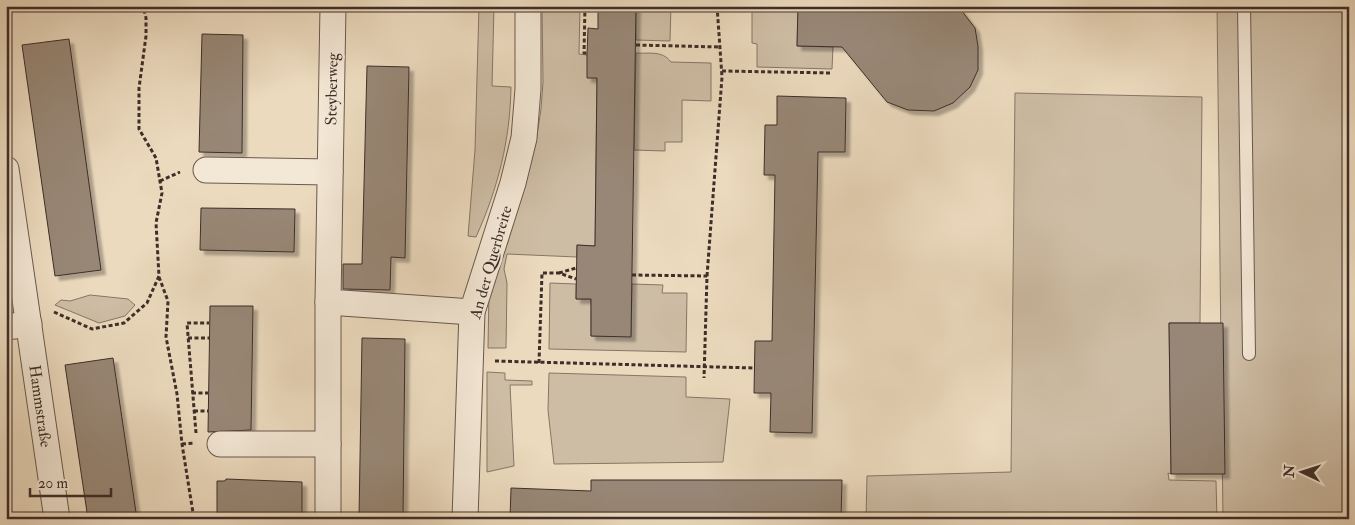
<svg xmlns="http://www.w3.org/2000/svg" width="1355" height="525" viewBox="0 0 1355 525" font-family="'IM FELL Double Pica',serif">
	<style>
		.green { fill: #cebda5; stroke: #867667 }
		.building { fill: #988776; stroke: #3e2e29; filter: url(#shadow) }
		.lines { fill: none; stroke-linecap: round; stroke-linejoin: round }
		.lane-casing { stroke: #6a594e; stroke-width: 14 }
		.street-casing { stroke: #6a594e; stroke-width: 27 }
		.path { stroke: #3e2e29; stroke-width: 3; stroke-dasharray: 4 2.5; stroke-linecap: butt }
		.lane { stroke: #f3e7d5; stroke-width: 12 }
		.street { stroke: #f3e7d5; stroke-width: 25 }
		.labels { text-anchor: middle; stroke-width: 4.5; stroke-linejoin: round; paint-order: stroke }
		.street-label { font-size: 16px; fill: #3e2e29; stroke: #f3e7d5 }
	</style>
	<defs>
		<filter id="shadow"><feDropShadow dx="4.5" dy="4.5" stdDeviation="1" flood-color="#0004"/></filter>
	</defs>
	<rect width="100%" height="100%" fill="#ecdabe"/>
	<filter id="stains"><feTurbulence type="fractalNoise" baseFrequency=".004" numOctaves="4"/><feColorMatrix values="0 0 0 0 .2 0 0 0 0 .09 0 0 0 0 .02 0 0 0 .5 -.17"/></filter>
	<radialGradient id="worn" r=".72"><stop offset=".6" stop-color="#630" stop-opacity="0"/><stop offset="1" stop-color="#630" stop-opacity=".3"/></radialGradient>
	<g class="green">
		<path d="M479 6H494L492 86 511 87C510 141 498 188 476 237L468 236 475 150Z"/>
		<polygon points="542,6 580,6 579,54 587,55 597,78 595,246 577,245 577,257 507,254 504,269 507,283 506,348 488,348 489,290 504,246 507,245 536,142 541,109 543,82"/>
		<polygon points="636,6 671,6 670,41 636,40"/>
		<polygon points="752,6 798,6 797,46 833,47 832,69 757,67 757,44 752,43"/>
		<polygon points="1217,6 1349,6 1349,519 1223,519"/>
		<path d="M636 53C649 54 662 50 671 62L711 63V101L682 100V142H665V151L634 150Z"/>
		<polygon points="1015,93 1202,97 1200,323 1169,323 1171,474 1168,473 1169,480 1216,481 1217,519 866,519 867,476 1011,472"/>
		<polygon points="550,283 576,284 576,299 591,299 591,336 631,336 632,284 663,285 662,293 687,293 686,352 549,349"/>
		<polygon points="90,295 128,299 135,305 125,316 99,323 55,305 61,300 70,301"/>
		<polygon points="487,372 505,373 505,380 532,381 532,385 510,385 514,466 487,472"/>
		<polygon points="549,373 686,377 686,397 730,399 723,462 554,464 548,410"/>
	</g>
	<g class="building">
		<polygon points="598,6 636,6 631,337 591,336 591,299 576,299 577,245 595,246 597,78 587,78 587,55 588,28 598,29"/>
		<polygon points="798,6 958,6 975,28 978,46 978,70 970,87 953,103 934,111 908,110 887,102 842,47 797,46"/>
		<polygon points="202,34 243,35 242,153 199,152"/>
		<polygon points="69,39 101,270 55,276 22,45"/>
		<polygon points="367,66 409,67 405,258 391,257 390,290 343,289 343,264 362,264"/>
		<polygon points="777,96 846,98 845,152 818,152 812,433 770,432 771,393 754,393 755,341 772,341 775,175 764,175 765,125 777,125"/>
		<polygon points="201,208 295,209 294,252 200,250"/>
		<polygon points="210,306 253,306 251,430 208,432"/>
		<polygon points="1169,323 1223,323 1225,474 1171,474"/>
		<polygon points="362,338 405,339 403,519 359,519"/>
		<polygon points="113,358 137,519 88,519 65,365"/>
		<polygon points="226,479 302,482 302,519 217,519 217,481 225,481"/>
		<polygon points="591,480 842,480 841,519 667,519 667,516 564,515 564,519 510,519 511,488 591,491"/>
	</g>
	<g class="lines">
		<defs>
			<polyline id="lane" points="1244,6 1249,354"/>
			<g id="street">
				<polyline points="333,6 328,302 472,312"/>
				<polyline points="6,169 57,519"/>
				<polyline points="206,170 330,172"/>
				<polyline points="6,327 29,324"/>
				<polyline points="220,444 328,444"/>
				<polyline points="328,519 328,302"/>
				<polyline points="465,519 472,312 513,183 524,138 528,89 528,6"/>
			</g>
		</defs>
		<use href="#lane" class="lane-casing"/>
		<use href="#street" class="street-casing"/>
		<g class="path">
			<polyline points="585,6 584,53 587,53"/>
			<polyline points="636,45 720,47"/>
			<polyline points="722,71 832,73"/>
			<polyline points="160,181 180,172"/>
			<polyline points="559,273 576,268"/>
			<polyline points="632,275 707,276 704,378"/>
			<polyline points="707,276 722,77 717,6"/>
			<polyline points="159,277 168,301 166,337 177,394 182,444 194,519"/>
			<polyline points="54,312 92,329 124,323 147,303 159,276 156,223 162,193 156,158 139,129 139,88 146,36 146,18 143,6"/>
			<polyline points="188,338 210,338"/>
			<polyline points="495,361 754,368"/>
			<polyline points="539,363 542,273 559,273 576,279"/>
			<polyline points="192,393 208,393"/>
			<polyline points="194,411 208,411"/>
			<polyline points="196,433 187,323 209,323"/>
			<polyline points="182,444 195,443"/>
		</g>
		<use href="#lane" class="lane"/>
		<use href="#street" class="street"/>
	</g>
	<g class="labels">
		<g class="street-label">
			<text transform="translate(331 89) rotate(-89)" y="6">Steyberweg</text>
			<text transform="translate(490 262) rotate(-74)" y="6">An der Querbreite</text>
			<text transform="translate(41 406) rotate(82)" y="6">Hammstraße</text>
		</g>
	</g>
	<rect width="1355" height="525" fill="none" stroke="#ecdabe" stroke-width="25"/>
	<rect x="8" y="8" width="1340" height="510" fill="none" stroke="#3e2e29" stroke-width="2.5"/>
	<rect x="12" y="12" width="1330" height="500" fill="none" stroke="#3e2e29"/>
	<g transform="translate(1302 472) rotate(274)" stroke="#f3e7d5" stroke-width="4" paint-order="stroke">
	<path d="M0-4L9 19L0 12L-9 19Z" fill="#3e2e29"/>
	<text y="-8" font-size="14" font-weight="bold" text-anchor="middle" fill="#3e2e29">N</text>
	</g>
	<path d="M30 488v8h81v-8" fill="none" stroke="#3e2e29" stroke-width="2.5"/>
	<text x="38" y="488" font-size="15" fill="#3e2e29" stroke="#f3e7d5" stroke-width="4" paint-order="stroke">20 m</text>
	<rect width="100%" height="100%" filter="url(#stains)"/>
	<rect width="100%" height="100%" fill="url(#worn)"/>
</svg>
